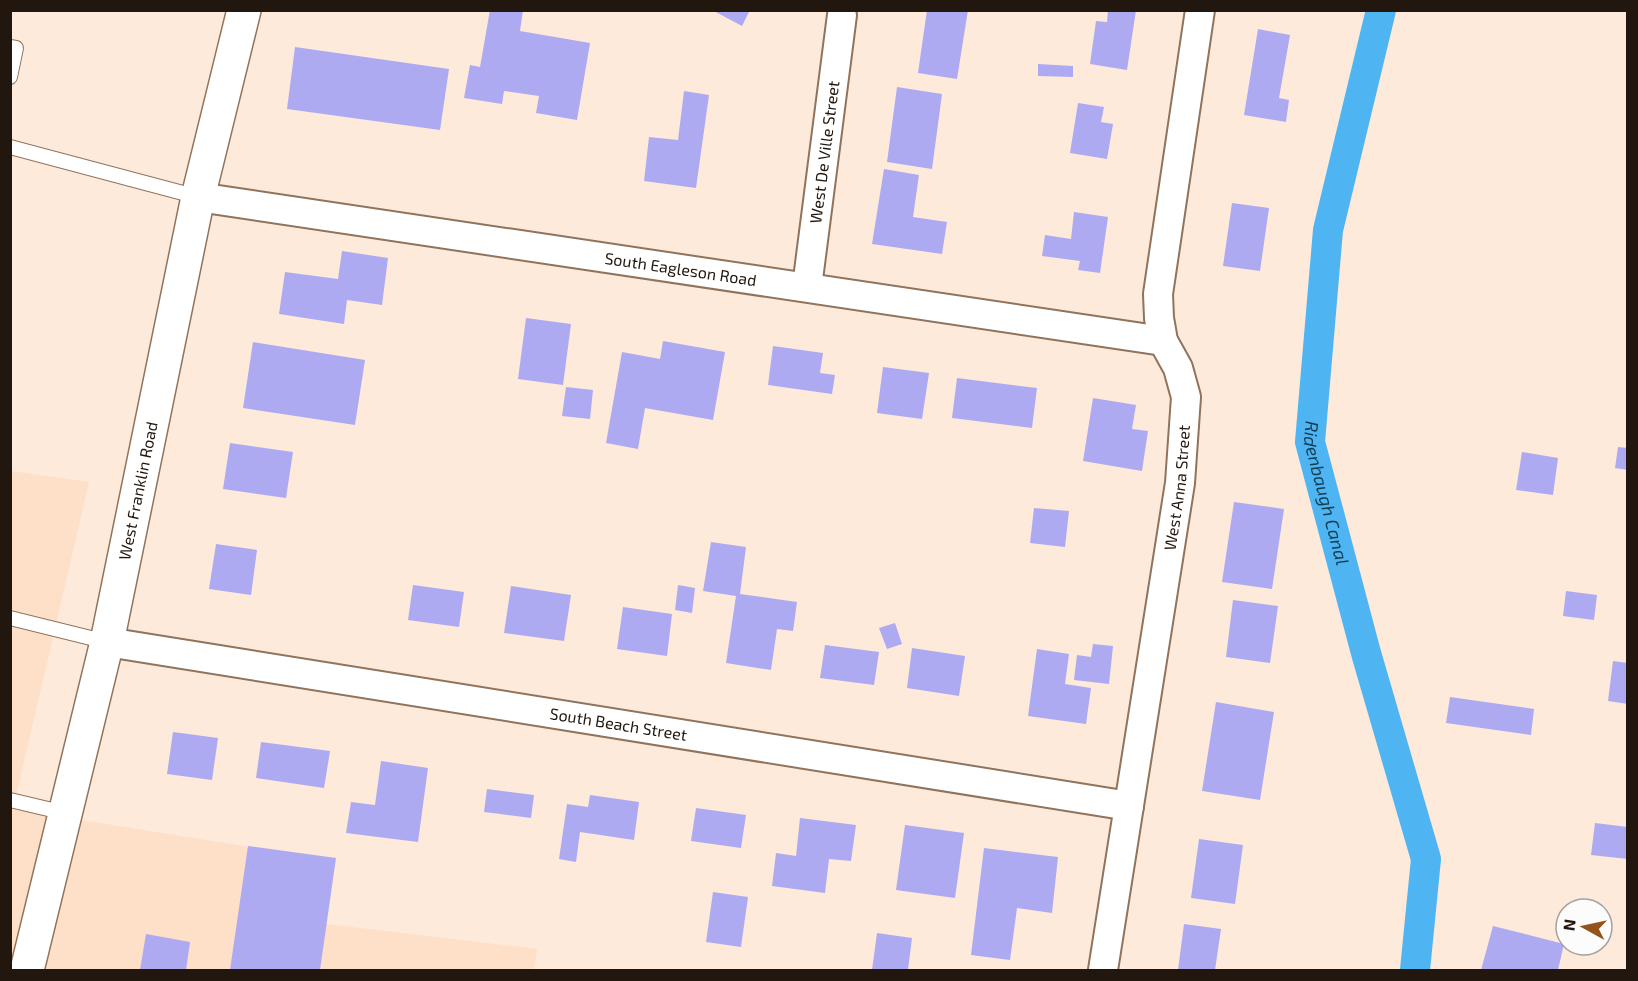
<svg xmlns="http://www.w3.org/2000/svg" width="1638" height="981" viewBox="0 0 1638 981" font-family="'Exo 2',sans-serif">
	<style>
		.built { fill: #fedfc7 }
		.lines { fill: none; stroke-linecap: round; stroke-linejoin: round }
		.canal { stroke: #4fb5f2; stroke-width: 30 }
		.building { fill: #adaaf2 }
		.lane-casing { stroke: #90735c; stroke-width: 16 }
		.street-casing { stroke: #90735c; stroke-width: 32 }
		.secondary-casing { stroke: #90735c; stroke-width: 36 }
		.lane { stroke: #fff; stroke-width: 14 }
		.street { stroke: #fff; stroke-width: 28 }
		.secondary { stroke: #fff; stroke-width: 33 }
		.labels { text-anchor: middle; stroke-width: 5; stroke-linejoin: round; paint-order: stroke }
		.street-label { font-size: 16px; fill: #22170e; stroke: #fcfcfc }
		.water-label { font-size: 18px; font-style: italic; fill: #113d55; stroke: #fcfcfc }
	</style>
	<rect width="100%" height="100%" fill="#feeadb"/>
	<polygon class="built" points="11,471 89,482 13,809 331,860 318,923 537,949 534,970 11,970"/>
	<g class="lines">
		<path class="canal" id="s1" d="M1381 10 1328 230 1310 442 1366 653 1426 859 1415 970"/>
	</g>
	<g class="building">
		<polygon points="490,10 523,10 520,31 590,43 577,120 536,113 539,96 504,91 502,104 464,98 470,65 480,67"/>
		<polygon points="712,10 750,10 742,26"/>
		<polygon points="927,10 968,10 957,79 918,73"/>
		<polygon points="1108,10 1136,10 1127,70 1090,64 1096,21 1107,22"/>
		<polygon points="1258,29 1290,35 1279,98 1289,100 1286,122 1244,115"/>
		<polygon points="295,47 449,69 440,130 287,109"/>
		<polygon points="1038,64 1073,66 1073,77 1038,76"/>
		<polygon points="897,87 942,94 932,169 887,162"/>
		<polygon points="684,91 709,95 696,188 644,181 649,137 678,140"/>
		<polygon points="1078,103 1104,107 1101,122 1113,124 1107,159 1070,153"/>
		<polygon points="884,169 919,175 913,217 947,222 942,254 872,244"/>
		<polygon points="1232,203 1269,208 1260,271 1223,266"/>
		<polygon points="1074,212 1108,217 1100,273 1078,270 1080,261 1042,256 1045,235 1071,239"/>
		<polygon points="342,251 388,258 382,305 347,300 344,324 279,314 285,272 338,279"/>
		<polygon points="526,318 571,324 563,385 518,379"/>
		<polygon points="663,341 725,352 713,420 645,408 638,449 606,443 622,352 660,359"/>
		<polygon points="253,342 365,360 355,425 243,408"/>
		<polygon points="773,346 823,353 820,373 835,375 832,394 768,385"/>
		<polygon points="883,367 929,373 922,419 877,413"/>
		<polygon points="957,378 1037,388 1032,428 952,418"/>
		<polygon points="566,387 593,390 590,419 562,416"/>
		<polygon points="1093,398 1136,405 1132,429 1148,431 1142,471 1083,461"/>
		<polygon points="230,443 293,452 286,498 223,489"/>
		<polygon points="1618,447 1628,448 1628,470 1615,468"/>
		<polygon points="1522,452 1558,458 1553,495 1516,490"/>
		<polygon points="1234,502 1284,509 1272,589 1222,582"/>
		<polygon points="1034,508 1069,511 1065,547 1030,543"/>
		<polygon points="711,542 746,547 740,594 797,602 793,631 777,629 771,670 726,663 736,596 703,591"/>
		<polygon points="216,544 257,550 251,595 209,589"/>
		<polygon points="413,585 464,592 459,627 408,620"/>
		<polygon points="678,585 695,588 692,613 675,610"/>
		<polygon points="511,586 571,595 564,641 504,633"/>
		<polygon points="1566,591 1597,595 1594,620 1563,616"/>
		<polygon points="1233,600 1278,606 1270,663 1226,657"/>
		<polygon points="623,607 672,614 667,656 617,649"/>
		<polygon points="895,623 902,644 887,649 879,628"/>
		<polygon points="1093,644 1113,646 1109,684 1074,680 1077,655 1091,657"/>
		<polygon points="825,645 879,652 874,685 820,678"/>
		<polygon points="912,648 965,656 959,696 907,688"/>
		<polygon points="1037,649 1069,654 1065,684 1091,688 1086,724 1028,716"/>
		<polygon points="1613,661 1628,663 1628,704 1608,701"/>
		<polygon points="1450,697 1534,709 1531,735 1446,723"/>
		<polygon points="1216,702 1274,712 1260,800 1202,791"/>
		<polygon points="173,732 218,738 212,780 167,774"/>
		<polygon points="261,742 330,751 324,788 256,778"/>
		<polygon points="381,761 428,768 418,842 346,833 351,802 375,805"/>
		<polygon points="487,789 534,795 531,818 484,812"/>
		<polygon points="590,795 639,802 634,840 580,832 576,862 559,859 567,804 588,807"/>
		<polygon points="696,808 746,815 741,848 691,841"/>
		<polygon points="800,818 856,825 851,861 829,859 825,893 772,886 776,853 796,856"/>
		<polygon points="1595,823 1628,827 1628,859 1591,855"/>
		<polygon points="905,825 964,833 955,898 896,890"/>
		<polygon points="1199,839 1243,845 1235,904 1191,898"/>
		<polygon points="248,846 336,858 320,970 230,970"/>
		<polygon points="984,848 1058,857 1052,913 1017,908 1010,960 971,955"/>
		<polygon points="713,892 748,897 741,947 706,942"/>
		<polygon points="1184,924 1221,929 1215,970 1178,970"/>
		<polygon points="1493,926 1564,944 1558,970 1481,970"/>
		<polygon points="877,933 912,938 908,970 872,970"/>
		<polygon points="146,934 190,942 186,970 140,970"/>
	</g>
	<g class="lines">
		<defs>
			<g id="lane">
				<polyline points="10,47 16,48 10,77"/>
				<polyline points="10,147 198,197"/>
				<polyline points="10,618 107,642"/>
				<polyline points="10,800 65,813"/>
			</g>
			<g id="street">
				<path id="s2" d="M198 197 1163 341"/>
				<path id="s3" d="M807 287 842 15"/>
				<path id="s4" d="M107 642 1129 806"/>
				<path id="s5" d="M1103 970 1180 483 1186 397 1178 368 1163 341 1159 318 1158 294 1200 10"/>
			</g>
			<g id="secondary">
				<path id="s6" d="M27 970 107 642 198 197 244 10"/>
			</g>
		</defs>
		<use href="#lane" class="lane-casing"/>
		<use href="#street" class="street-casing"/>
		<use href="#secondary" class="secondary-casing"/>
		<use href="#lane" class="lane"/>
		<use href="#street" class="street"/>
		<use href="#secondary" class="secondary"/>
	</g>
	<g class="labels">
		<g class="street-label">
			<text dy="6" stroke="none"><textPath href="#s3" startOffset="136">West De Ville Street</textPath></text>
			<text dy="6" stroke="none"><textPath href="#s2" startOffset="488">South Eagleson Road</textPath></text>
			<text dy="6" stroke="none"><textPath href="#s5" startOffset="488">West Anna Street</textPath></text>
			<text dy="6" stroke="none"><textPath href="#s6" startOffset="492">West Franklin Road</textPath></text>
			<text dy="6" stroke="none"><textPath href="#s4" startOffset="518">South Beach Street</textPath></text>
		</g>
		<g class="water-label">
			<text dy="6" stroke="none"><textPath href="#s1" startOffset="492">Ridenbaugh Canal</textPath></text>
		</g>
	</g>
	<rect width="1638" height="981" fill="none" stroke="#22170e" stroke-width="24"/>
	<g transform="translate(1584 927) rotate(278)"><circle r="28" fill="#fcfcfc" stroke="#a5a09d" stroke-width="1.5"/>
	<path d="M0-4.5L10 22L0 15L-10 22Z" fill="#92541a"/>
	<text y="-9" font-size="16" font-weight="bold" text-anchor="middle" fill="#22170e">N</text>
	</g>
</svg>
